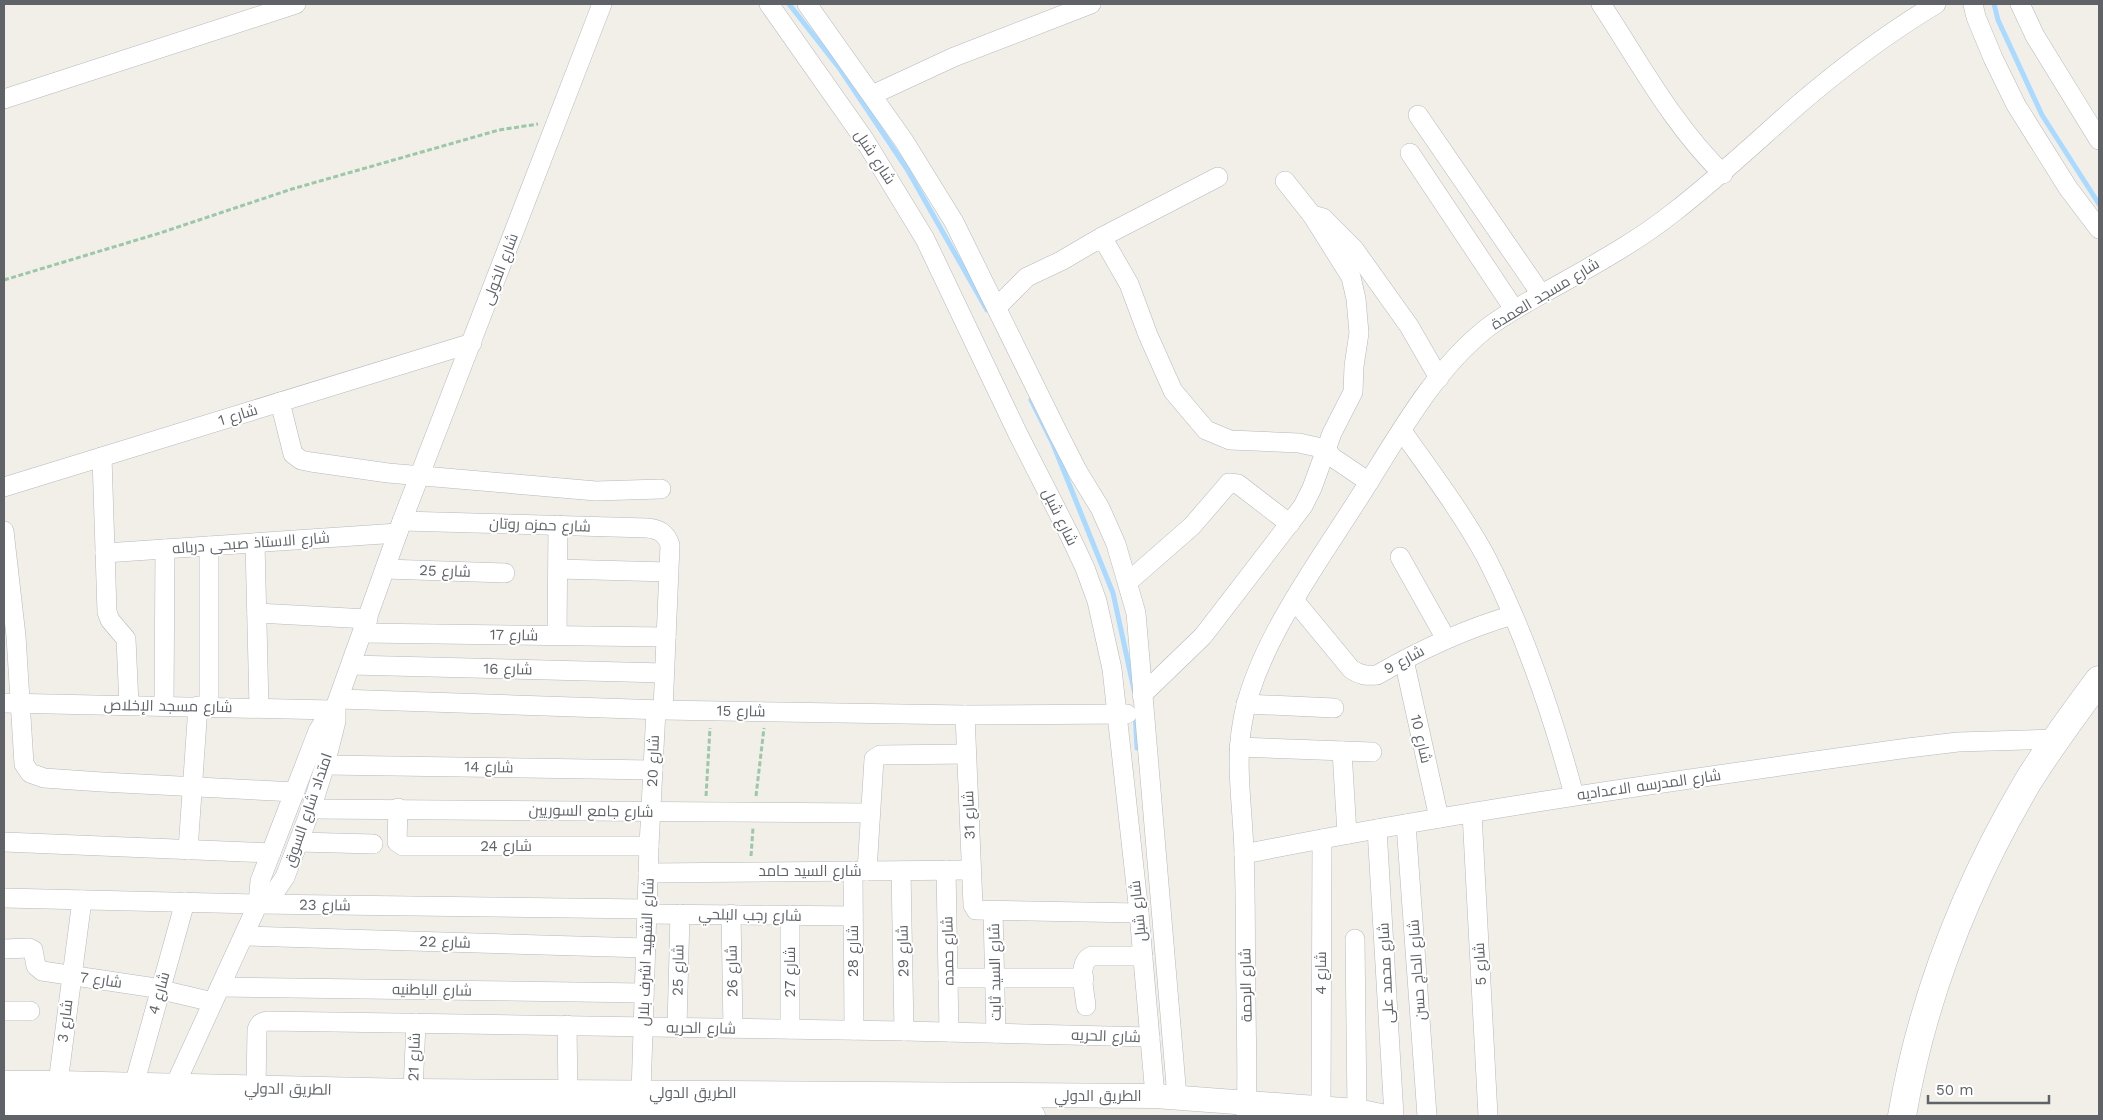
<svg xmlns="http://www.w3.org/2000/svg" width="2103" height="1120" viewBox="0 0 2103 1120" font-family="'Work Sans',Cairo,sans-serif">
	<style>
		.lines { fill: none; stroke-linecap: round; stroke-linejoin: round }
		.stream { stroke: #aadaff; stroke-width: 5 }
		.minor-casing { stroke: #b5b8bc; stroke-width: 20 }
		.tertiary-casing { stroke: #b5b8bc; stroke-width: 25 }
		.secondary-casing { stroke: #b6babf; stroke-width: 29 }
		.path { stroke: #9cc7a9; stroke-width: 3; stroke-dasharray: 5 2.5; stroke-linecap: butt }
		.minor { stroke: #fff; stroke-width: 19 }
		.tertiary { stroke: #fff; stroke-width: 24 }
		.secondary { stroke: #fff; stroke-width: 28 }
		.labels { text-anchor: middle; stroke-width: 4; stroke-linejoin: round; paint-order: stroke }
		.street-label { font-size: 15px; fill: #5f6368; stroke: #fff }
	</style>
	<rect width="100%" height="100%" fill="#f1efe8"/>
	<g class="lines">
		<g class="stream">
			<polyline points="789,4 840,69 907,169 987,310"/>
			<polyline points="1994,4 1998,20 2042,115 2099,204"/>
			<polyline points="1031,400 1053,444 1113,593 1134,690"/>
			<polyline points="1135,711 1137,748"/>
		</g>
		<defs>
			<g id="minor">
				<polyline points="769,4 864,139 925,239 1017,432 1070,536 1085,568 1097,601 1112,669 1139,913 1155,1096"/>
				<polyline points="807,4 904,141 954,222 1057,431 1078,472 1100,508 1116,544 1136,613 1177,1097"/>
				<path d="M1601 4C1640 63 1672 124 1723 174"/>
				<polyline points="1973,4 1976,17 1993,58 2016,105 2068,188 2099,229"/>
				<polyline points="2020,4 2035,36 2099,140"/>
				<polyline points="872,95 954,57 1091,4"/>
				<polyline points="4,99 296,4"/>
				<polyline points="1418,115 1541,294"/>
				<polyline points="1410,153 1514,309"/>
				<polyline points="1285,181 1312,215 1323,218 1354,249 1409,326 1439,378"/>
				<polyline points="1102,237 1218,177"/>
				<polyline points="997,307 1027,277 1061,261 1102,237 1129,284 1148,335 1173,391 1206,430 1230,440 1299,443 1326,449 1332,457 1369,482"/>
				<polyline points="280,402 293,454 301,460 311,462 388,473 596,491 661,489"/>
				<path d="M1402 431C1431 472 1462 513 1486 557 1525 633 1552 713 1574 795"/>
				<polyline points="102,457 107,612 110,620 126,639 129,705"/>
				<polyline points="4,487 472,343"/>
				<path d="M402 521 647 528C659 529 666 533 670 545L663 710"/>
				<polyline points="4,531 16,636 24,764 30,773 44,778 102,782 295,792"/>
				<polyline points="255,543 259,707"/>
				<polyline points="209,546 209,706"/>
				<polyline points="105,553 398,533"/>
				<polyline points="1400,557 1446,639"/>
				<polyline points="385,569 505,573"/>
				<polyline points="558,569 668,572"/>
				<polyline points="1128,582 1192,526 1229,483 1238,484 1290,524"/>
				<path d="M1294 600 1351 669C1360 675 1366 676 1377 675 1420 650 1465 629 1513 615"/>
				<polyline points="257,613 368,619"/>
				<polyline points="363,633 666,637"/>
				<polyline points="557,635 558,525"/>
				<polyline points="1404,660 1439,818"/>
				<polyline points="351,665 664,673"/>
				<polyline points="1142,695 1203,636 1303,506 1312,488 1332,433 1353,392 1354,366 1359,333 1356,299 1351,277 1312,215"/>
				<polyline points="339,699 663,710 965,715 1127,714"/>
				<polyline points="4,703 332,710"/>
				<polyline points="1246,704 1334,708"/>
				<polyline points="164,705 165,549"/>
				<polyline points="965,715 973,905 976,910 1139,913"/>
				<polyline points="1239,747 1372,752"/>
				<polyline points="1342,751 1347,834"/>
				<polyline points="325,765 653,770"/>
				<polyline points="398,808 397,842 403,846 649,846"/>
				<polyline points="311,809 870,813"/>
				<polyline points="1472,813 1488,1116"/>
				<polyline points="1406,824 1427,1116"/>
				<polyline points="1377,829 1394,1116"/>
				<polyline points="4,842 271,853"/>
				<polyline points="299,842 373,844"/>
				<polyline points="188,850 198,706"/>
				<path d="M1244 854C1464 810 1686 779 1908 748L1958 742 2056 739"/>
				<polyline points="946,870 949,1032"/>
				<polyline points="853,871 854,1030"/>
				<polyline points="867,871 874,759 880,755 966,754"/>
				<polyline points="901,871 904,1031"/>
				<polyline points="648,873 971,870"/>
				<polyline points="4,898 258,904 647,909"/>
				<polyline points="258,904 274,893 285,877 311,809 325,765 336,721 336,705 402,521 602,4"/>
				<polyline points="993,912 996,1033"/>
				<polyline points="647,914 853,916"/>
				<polyline points="731,914 733,1028"/>
				<polyline points="790,915 790,1029"/>
				<polyline points="244,936 646,948"/>
				<polyline points="1355,939 1357,1111"/>
				<polyline points="4,949 29,948 33,950 36,966 42,971 149,987 213,1002"/>
				<polyline points="948,978 1084,978"/>
				<polyline points="220,987 644,993"/>
				<path d="M1086 1006C1085 992 1076 962 1092 956H1143"/>
				<polyline points="4,1011 30,1011"/>
				<polyline points="567,1025 568,1093"/>
				<polyline points="677,1027 680,914"/>
				<polyline points="58,1083 82,900"/>
				<polyline points="134,1085 185,902"/>
				<path d="M256 1088 257 1030C259 1024 261 1022 267 1021L904 1031 1150 1037"/>
				<polyline points="413,1091 416,1023"/>
				<polyline points="641,1093 649,846 656,710"/>
				<polyline points="170,1096 258,904 260,881 318,731 328,715 336,705"/>
				<polyline points="1321,1108 1322,839"/>
				<path d="M1246 1116C1248 1076 1246 1035 1246 995 1245 948 1246 900 1244 853 1243 811 1235 766 1242 725 1253 651 1315 567 1355 504 1393 445 1431 372 1487 328 1509 311 1535 298 1560 284 1599 262 1639 240 1674 212 1718 178 1757 141 1798 105 1841 68 1888 33 1936 4"/>
			</g>
			<g id="tertiary">
				<polyline points="4,1083 58,1083 413,1091 1155,1096 1357,1111 1381,1116"/>
				<polyline points="4,1106 320,1109 903,1111 1033,1116"/>
			</g>
			<path id="secondary" d="M1902 1116C1922 999 1967 885 2027 783 2049 747 2074 714 2099 680"/>
		</defs>
		<use href="#minor" class="minor-casing"/>
		<use href="#tertiary" class="tertiary-casing"/>
		<use href="#secondary" class="secondary-casing"/>
		<g class="path">
			<polyline points="4,280 160,233 292,189 499,130 538,124"/>
			<polyline points="706,796 710,728"/>
			<polyline points="756,796 764,728"/>
			<polyline points="751,856 753,828"/>
		</g>
		<use href="#minor" class="minor"/>
		<use href="#tertiary" class="tertiary"/>
		<use href="#secondary" class="secondary"/>
	</g>
	<g class="labels">
		<g class="street-label">
			<text transform="translate(875 157) rotate(57)" y="5">شارع شبل</text>
			<text transform="translate(500 269) rotate(-69)" y="5">شارع الخولى</text>
			<text transform="translate(1545 294) rotate(-31)" y="5">شارع مسجد العمدة</text>
			<text transform="translate(238 415) rotate(-17)" y="5">شارع 1</text>
			<text transform="translate(1060 517) rotate(64)" y="5">شارع شبل</text>
			<text transform="translate(540 525) rotate(2)" y="5">شارع حمزه روتان</text>
			<text transform="translate(251 543) rotate(-4)" y="5">شارع الاستاذ صبحى درباله</text>
			<text transform="translate(445 571) rotate(2)" y="5">شارع 25</text>
			<text transform="translate(514 635) rotate(1)" y="5">شارع 17</text>
			<text transform="translate(1404 660) rotate(-28)" y="5">شارع 9</text>
			<text transform="translate(508 669) rotate(1)" y="5">شارع 16</text>
			<text transform="translate(168 706) rotate(1)" y="5">شارع مسجد الإخلاص</text>
			<text transform="translate(741 711) rotate(1)" y="5">شارع 15</text>
			<text transform="translate(1421 739) rotate(77)" y="5">شارع 10</text>
			<text transform="translate(653 761) rotate(-88)" y="5">شارع 20</text>
			<text transform="translate(489 767) rotate(1)" y="5">شارع 14</text>
			<text transform="translate(1649 785) rotate(-8)" y="5">شارع المدرسه الاعداديه</text>
			<text transform="translate(308 810) rotate(-71)" y="5">امتداد شارع السوق</text>
			<text transform="translate(591 811) rotate(1)" y="5">شارع جامع السوريين</text>
			<text transform="translate(969 815) rotate(-92)" y="5">شارع 31</text>
			<text x="506" y="851">شارع 24</text>
			<text x="810" y="876">شارع السيد حامد</text>
			<text transform="translate(325 905) rotate(1)" y="5">شارع 23</text>
			<text transform="translate(1138 911) rotate(-96)" y="5">شارع شبل</text>
			<text transform="translate(750 915) rotate(1)" y="5">شارع رجب البلحي</text>
			<text transform="translate(445 942) rotate(2)" y="5">شارع 22</text>
			<text transform="translate(853 951) rotate(-90)" y="5">شارع 28</text>
			<text transform="translate(903 951) rotate(-91)" y="5">شارع 29</text>
			<text transform="translate(948 951) rotate(-91)" y="5">شارع حمده</text>
			<text transform="translate(646 952) rotate(-88)" y="5">شارع الشهيد اشرف بلال</text>
			<text transform="translate(1480 964) rotate(-93)" y="5">شارع 5</text>
			<text transform="translate(678 970) rotate(-89)" y="5">شارع 25</text>
			<text transform="translate(1417 970) rotate(-94)" y="5">شارع الحاج حسن</text>
			<text transform="translate(732 971) rotate(-91)" y="5">شارع 26</text>
			<text transform="translate(790 972) rotate(-90)" y="5">شارع 27</text>
			<text transform="translate(995 972) rotate(-91)" y="5">شارع السيد ثابت</text>
			<text transform="translate(1321 973) rotate(-90)" y="5">شارع 4</text>
			<text transform="translate(1386 973) rotate(-93)" y="5">شارع محمد على</text>
			<text transform="translate(101 980) rotate(8)" y="5">شارع 7</text>
			<text transform="translate(1246 985) rotate(-91)" y="5">شارع الرحمة</text>
			<text transform="translate(432 990) rotate(1)" y="5">شارع الباطنيه</text>
			<text transform="translate(159 993) rotate(-74)" y="5">شارع 4</text>
			<text transform="translate(65 1021) rotate(-83)" y="5">شارع 3</text>
			<text transform="translate(701 1028) rotate(1)" y="5">شارع الحريه</text>
			<text transform="translate(1106 1036) rotate(2)" y="5">شارع الحريه</text>
			<text transform="translate(414 1057) rotate(-88)" y="5">شارع 21</text>
			<text transform="translate(288 1089) rotate(1)" y="5">الطريق الدولي</text>
			<text x="693" y="1098">الطريق الدولي</text>
			<text x="1098" y="1101">الطريق الدولي</text>
		</g>
	</g>
	<rect width="2103" height="1120" fill="none" stroke="#5f6368" stroke-width="10"/>
	<path d="M1928 1095v8h121v-8" fill="none" stroke="#5f6368" stroke-width="2.5"/>
	<text x="1936" y="1095" font-size="15" fill="#5f6368" stroke="#ffffff" stroke-width="4" paint-order="stroke">50 m</text>
</svg>
